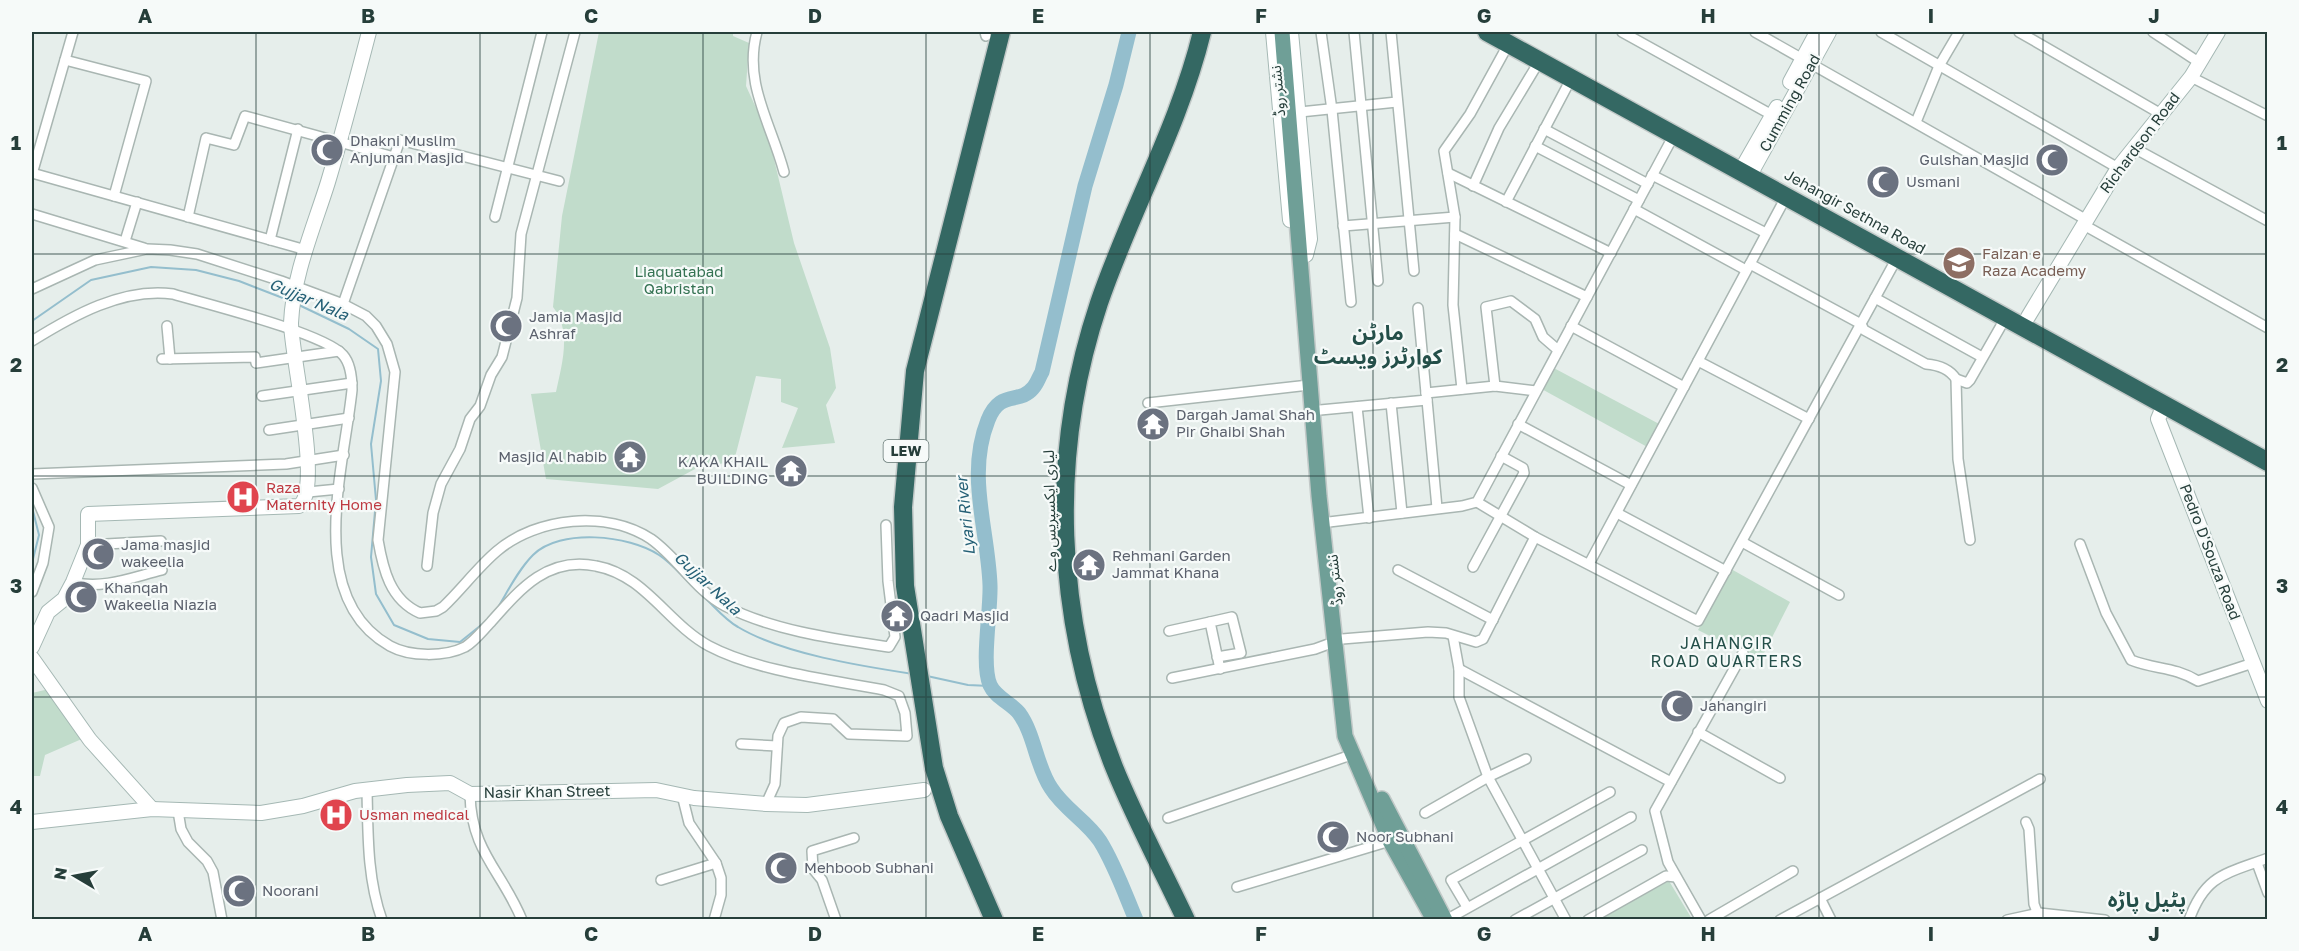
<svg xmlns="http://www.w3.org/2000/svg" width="2299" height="951" viewBox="0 0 2299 951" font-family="'Golos Text','Noto Sans Arabic',sans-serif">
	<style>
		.green { fill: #c1dccb }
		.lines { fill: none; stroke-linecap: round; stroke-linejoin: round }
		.stream { stroke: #94becd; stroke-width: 2 }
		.river { stroke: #94becd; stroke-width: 15 }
		.street-casing { stroke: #a9b6b2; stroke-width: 12 }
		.secondary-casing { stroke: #a5b8b4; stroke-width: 16 }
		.primary-casing { stroke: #c2c9c8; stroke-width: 18 }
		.highway-casing { stroke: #c2c9c8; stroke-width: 21 }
		.street { stroke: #fff; stroke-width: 9 }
		.secondary { stroke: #fff; stroke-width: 14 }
		.primary { stroke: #6f9f97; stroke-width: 15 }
		.highway { stroke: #346863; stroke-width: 18 }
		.grid { fill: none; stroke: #263e3a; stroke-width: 1.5; stroke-opacity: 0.55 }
		.labels { text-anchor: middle; stroke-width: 4.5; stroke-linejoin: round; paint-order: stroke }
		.shield { fill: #f6faf9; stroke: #647673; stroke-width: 1.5 }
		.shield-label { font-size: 14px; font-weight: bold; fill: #263e3a }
		.street-label { font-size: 15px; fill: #263e3a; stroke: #f6faf9 }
		.worship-label { font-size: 15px; fill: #5b616d; stroke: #f6faf9; text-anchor: start }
		.education-label { font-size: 15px; fill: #785e54; stroke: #f6faf9; text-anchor: start }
		.park-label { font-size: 15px; fill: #347252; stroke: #f6faf9 }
		.health-label { font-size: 15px; fill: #be3a42; stroke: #f6faf9; text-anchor: start }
		.water-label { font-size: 16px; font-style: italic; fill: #256076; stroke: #f6faf9 }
		.neighbourhood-label { font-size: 16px; letter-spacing: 1.5px; fill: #244f49; stroke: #f6faf9 }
		.district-label { font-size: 21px; font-weight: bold; fill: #244f49; stroke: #f6faf9 }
		.neatline { fill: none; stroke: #263e3a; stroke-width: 2 }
		.grid-label { font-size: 20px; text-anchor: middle; font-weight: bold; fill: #263e3a }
	</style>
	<rect width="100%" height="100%" fill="#e6eeeb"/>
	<g class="green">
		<path d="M599 32H733V36L749 43 746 86 768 134 794 243 830 348 836 388 826 405 835 443 782 448 798 408 781 402V379L756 376 734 461 695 469 658 489 546 479 531 394 556 392C562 364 572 331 553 307L562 216Z"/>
		<polygon points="1550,366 1663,426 1651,449 1538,387"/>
		<polygon points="1731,569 1790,602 1760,661 1698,630"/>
		<polygon points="49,689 84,738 45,755 40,776 32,776 32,693"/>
		<polygon points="1669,881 1692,919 1598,920"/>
	</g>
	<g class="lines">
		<g class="stream">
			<polyline points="299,305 349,329 378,349 381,381 371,444 376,500 371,557 376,594 394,625 428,639 460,642 485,622"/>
			<polyline points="32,321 91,280 151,267 196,270 239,281 288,300"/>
			<polyline points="32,507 39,535 32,563"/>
			<path d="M703 596C714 606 725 620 738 627 783 654 861 666 913 674"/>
			<path d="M497 609C508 591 518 570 533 555 560 528 629 535 659 555 673 564 686 581 699 592"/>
			<polyline points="927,676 968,685 990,686"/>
		</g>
		<path class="river" d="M1129 32 1116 85 1085 186 1042 372C1039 377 1037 384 1033 388 1019 405 1000 389 988 420 966 475 988 529 990 585 991 611 981 664 990 685 995 697 1011 703 1019 713 1035 735 1036 766 1051 788 1064 809 1087 821 1100 841 1115 865 1125 894 1136 920"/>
		<defs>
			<g id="street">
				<path d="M757 32C743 83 771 123 784 172"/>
				<polyline points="985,32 986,36"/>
				<polyline points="1321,32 1332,110 1351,302"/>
				<polyline points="1354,32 1378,281"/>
				<polyline points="1391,32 1414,271"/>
				<polyline points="1622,32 1772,115"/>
				<polyline points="1755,32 2085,219"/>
				<polyline points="1881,32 2118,168"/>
				<polyline points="2019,32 2161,114"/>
				<polyline points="2153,32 2200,63"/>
				<polyline points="65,60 146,81 114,196"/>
				<polyline points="2191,77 2268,116"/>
				<polyline points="1300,112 1397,102"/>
				<polyline points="1916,122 1939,66 1959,32"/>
				<polyline points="1544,129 1648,184"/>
				<polyline points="1535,146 1639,200"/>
				<polyline points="2134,148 2268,221"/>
				<polyline points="32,173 306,250"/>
				<polyline points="1448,173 1611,253"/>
				<polyline points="32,174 73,32"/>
				<polyline points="1652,175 1766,233"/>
				<polyline points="1473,186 1499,128 1540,60"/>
				<polyline points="1506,202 1572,77"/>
				<polyline points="1634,209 1746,270"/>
				<polyline points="32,214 144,248"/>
				<polyline points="188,217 206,138 234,145 245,116 394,157"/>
				<polyline points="495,217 542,32"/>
				<polyline points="2082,224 2268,328"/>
				<polyline points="1343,226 1455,217"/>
				<polyline points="1455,234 1587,297"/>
				<polyline points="270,240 298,129"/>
				<polyline points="125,241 137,202"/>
				<path d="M1750 264 1861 324 1864 330 1926 364C1938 365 1949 368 1956 379L1958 459 1970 540"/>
				<path d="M32 289 95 260 147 249 170 250 197 254 281 281 343 304 366 316 376 326 387 344 395 372 378 540C383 569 390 600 420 613L436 611 443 607C462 589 477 568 497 551 537 517 607 510 651 539 678 558 696 591 725 606 774 631 835 639 889 647L895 637 888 581 886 525"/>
				<polyline points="1875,298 1982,357"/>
				<polyline points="343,304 400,140 559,181"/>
				<polyline points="1418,308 1426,393"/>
				<polyline points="167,326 170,359"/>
				<polyline points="1571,326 1684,387"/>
				<path d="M32 341C72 316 123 287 173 294 206 304 324 333 343 355 351 364 352 379 352 390 344 468 304 598 390 646 410 657 445 657 465 647 475 641 483 630 491 622 520 589 548 556 596 566 645 575 667 623 709 646 756 671 831 680 884 690L899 696 905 713 907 736 849 734 833 719 801 717 784 723 778 736 775 784 766 804"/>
				<polyline points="162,359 255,357 256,363 339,351"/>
				<polyline points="1698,361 1809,419"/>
				<polyline points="1956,379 1967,383 1970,380 2006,317"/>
				<polyline points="1495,386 1486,307 1511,301 1535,319 1543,337 1558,350"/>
				<polyline points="1462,389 1453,305 1455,217 1444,151 1470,114 1509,43"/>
				<polyline points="262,396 352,383"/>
				<polyline points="1427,400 1437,508"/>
				<polyline points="1148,403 1309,385"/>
				<polyline points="1391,403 1402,513"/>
				<polyline points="1357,407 1369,518"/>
				<polyline points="1320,410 1427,400 1426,393 1495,386 1536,391"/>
				<polyline points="1518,424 1631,485"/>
				<polyline points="269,430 349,418"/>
				<polyline points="32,474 286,464 344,455"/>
				<polyline points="32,488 49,527 43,563 32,592"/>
				<polyline points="308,492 339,489"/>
				<polyline points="1477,502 1535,537 1698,621 1898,256"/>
				<polyline points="1617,513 1726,571"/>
				<polyline points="1329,522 1462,506 1477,502 1675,133"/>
				<polyline points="1742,542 1839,595"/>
				<path d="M2080 544 2106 613 2131 660C2156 670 2173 666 2198 681L2253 663"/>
				<polyline points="88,545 161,541"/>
				<polyline points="1589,564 1787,195"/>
				<polyline points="427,566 433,513 441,484 460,449 470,419 480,406 491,375 502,357 517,298 521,234 575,32"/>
				<polyline points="1473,567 1524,473 1523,468 1501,456"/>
				<polyline points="1398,570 1493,620"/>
				<path d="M73 582C102 590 133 577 162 570"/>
				<polyline points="1169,631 1210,622"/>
				<polyline points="1453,636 1459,669 1459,697 1488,777 1566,920"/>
				<polyline points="1217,657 1241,653 1232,617 1210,622 1220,669"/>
				<polyline points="1459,669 1671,782"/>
				<polyline points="1172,678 1315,649 1342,639 1428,632 1446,633 1476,642 1483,639 1535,537"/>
				<polyline points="1698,732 1780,778"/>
				<polyline points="741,744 777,746"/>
				<path d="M367 790C368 833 367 878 382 920"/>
				<path d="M470 794C471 852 502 871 522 920"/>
				<polyline points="682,795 689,823 716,863 721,878 721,895 714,920"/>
				<polyline points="178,811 181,829 188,842 207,861 213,872 222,920"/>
				<polyline points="1425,813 1488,777 1526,759"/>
				<polyline points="1168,818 1351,755"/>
				<polyline points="2026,822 2029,829 2034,904 2040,920"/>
				<polyline points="2257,863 2268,893"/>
				<polyline points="661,880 716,863"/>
				<polyline points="1237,887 1390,841"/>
				<polyline points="1820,898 1831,920"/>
				<polyline points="1467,907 1451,880 1610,792"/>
				<polyline points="836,920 822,880 813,869 812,851 854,838"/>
				<polyline points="1446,920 1631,817"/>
				<polyline points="1515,920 1642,850"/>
				<polyline points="1588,920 1666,876 1676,877"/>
				<polyline points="1701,920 1668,862 1655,811 1743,653"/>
				<polyline points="1709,920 1793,871"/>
				<polyline points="1780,920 2040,779"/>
				<polyline points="2007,920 2039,913 2105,920"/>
				<path d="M2189 920C2205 875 2225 874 2268 858"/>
			</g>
			<g id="secondary">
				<polyline points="1273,32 1290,220"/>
				<polyline points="1291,32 1310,239 1306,255"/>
				<polyline points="1790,82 1817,32"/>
				<polyline points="1741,170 1777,107"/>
				<polyline points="1750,175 1829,32"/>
				<polyline points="2028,317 2118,168 2191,77 2218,32"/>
				<polyline points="2164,405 2158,419 2268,701"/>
				<path d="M32 647 48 612 64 599 73 582 88 545V514L299 506C323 491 291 354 291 323 293 275 314 227 328 182 343 132 356 82 369 32"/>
				<polyline points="32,658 90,740 152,809"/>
				<polyline points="32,822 152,809 261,813 303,806 355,791 407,785 450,783 470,794 656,790 694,798 766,804 807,805 924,790"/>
			</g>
			<g id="primary">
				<polyline points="1282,32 1319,496 1345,736 1390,841 1434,920"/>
				<polyline points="1382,799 1445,920"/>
			</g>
			<g id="highway">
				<polyline points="1487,32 2268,462"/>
				<polyline points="994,920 949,816 934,768 905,586 903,507 915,371 1001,32"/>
				<path d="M1186 920C1162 869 1135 819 1114 767 1055 618 1048 455 1099 303 1130 212 1179 126 1202 32"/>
			</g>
		</defs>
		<use href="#street" class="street-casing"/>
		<use href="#secondary" class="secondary-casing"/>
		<use href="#primary" class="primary-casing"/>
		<use href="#highway" class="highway-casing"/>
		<use href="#street" class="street"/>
		<use href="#secondary" class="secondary"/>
		<use href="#primary" class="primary"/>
		<use href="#highway" class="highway"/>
	</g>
	<path class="grid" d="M256 32V920M480 32V920M703 32V920M926 32V920M1150 32V920M1373 32V920M1596 32V920M1819 32V920M2043 32V920M32 254H2268M32 476H2268M32 697H2268"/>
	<defs>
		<symbol id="mosque-disc" viewBox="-11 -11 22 22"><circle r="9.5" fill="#6b7280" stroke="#f6faf9"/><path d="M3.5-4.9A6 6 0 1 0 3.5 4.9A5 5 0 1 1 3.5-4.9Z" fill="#fff"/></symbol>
		<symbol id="university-disc" viewBox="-11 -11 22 22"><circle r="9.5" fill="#8d6e63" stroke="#f6faf9"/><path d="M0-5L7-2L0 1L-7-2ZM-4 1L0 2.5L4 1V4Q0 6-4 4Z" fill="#fff"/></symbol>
		<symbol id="temple-disc" viewBox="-11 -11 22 22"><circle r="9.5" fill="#6b7280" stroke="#f6faf9"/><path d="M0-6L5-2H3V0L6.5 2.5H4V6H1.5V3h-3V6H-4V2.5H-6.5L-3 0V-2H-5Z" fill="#fff"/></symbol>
		<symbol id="hospital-disc" viewBox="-11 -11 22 22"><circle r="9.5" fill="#e0444e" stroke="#f6faf9"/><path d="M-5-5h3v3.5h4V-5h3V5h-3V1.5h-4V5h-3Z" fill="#fff"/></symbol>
	</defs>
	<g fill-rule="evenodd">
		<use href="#mosque-disc" x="308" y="131" width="38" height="38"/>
		<use href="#mosque-disc" x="2033" y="141" width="38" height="38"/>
		<use href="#mosque-disc" x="1864" y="163" width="38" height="38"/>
		<use href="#university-disc" x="1940" y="244" width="38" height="38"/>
		<use href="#mosque-disc" x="487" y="307" width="38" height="38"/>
		<use href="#temple-disc" x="1134" y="405" width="38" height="38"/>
		<use href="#temple-disc" x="611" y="438" width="38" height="38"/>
		<use href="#temple-disc" x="772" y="452" width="38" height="38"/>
		<use href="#hospital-disc" x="224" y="478" width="38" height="38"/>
		<use href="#mosque-disc" x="79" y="535" width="38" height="38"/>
		<use href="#temple-disc" x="1070" y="546" width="38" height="38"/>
		<use href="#mosque-disc" x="62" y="578" width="38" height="38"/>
		<use href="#temple-disc" x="878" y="597" width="38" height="38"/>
		<use href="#mosque-disc" x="1658" y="687" width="38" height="38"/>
		<use href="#hospital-disc" x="317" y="796" width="38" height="38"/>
		<use href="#mosque-disc" x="1314" y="818" width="38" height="38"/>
		<use href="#mosque-disc" x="762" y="849" width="38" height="38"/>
		<use href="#mosque-disc" x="220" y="872" width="38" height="38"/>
	</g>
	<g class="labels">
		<rect class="shield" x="883.5" y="440" width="45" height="22" rx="4.5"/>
		<g class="shield-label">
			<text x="906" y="456">LEW</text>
		</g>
		<g class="street-label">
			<text transform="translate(1278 91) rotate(-95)" y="5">نشتر روڈ</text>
			<text transform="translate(1790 103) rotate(-61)" y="5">Cumming Road</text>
			<text transform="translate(2140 143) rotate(-53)" y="5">Richardson Road</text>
			<text transform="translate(1855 212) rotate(29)" y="5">Jehangir Sethna Road</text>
			<text transform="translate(1050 511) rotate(-91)" y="5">لیاری ایکسپریس وے</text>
			<text transform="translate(2210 552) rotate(69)" y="5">Pedro D'Souza Road</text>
			<text transform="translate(1335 580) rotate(-96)" y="5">نشتر روڈ</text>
			<text transform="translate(547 792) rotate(-1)" y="5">Nasir Khan Street</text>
		</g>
		<g class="worship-label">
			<text x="350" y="146">Dhakni Muslim<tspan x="350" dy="17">Anjuman Masjid</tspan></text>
			<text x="2029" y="165" text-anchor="end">Gulshan Masjid</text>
			<text x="1906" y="187">Usmani</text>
			<text x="529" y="322">Jamia Masjid<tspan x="529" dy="17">Ashraf</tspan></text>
			<text x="1176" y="420">Dargah Jamal Shah<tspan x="1176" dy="17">Pir Ghaibi Shah</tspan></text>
			<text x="607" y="462" text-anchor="end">Masjid Al habib</text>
			<text x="768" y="467" text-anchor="end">KAKA KHAIL<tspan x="768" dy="17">BUILDING</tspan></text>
			<text x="121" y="550">Jama masjid<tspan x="121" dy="17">wakeelia</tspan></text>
			<text x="1112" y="561">Rehmani Garden<tspan x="1112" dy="17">Jammat Khana</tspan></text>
			<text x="104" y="593">Khanqah<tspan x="104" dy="17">Wakeelia Niazia</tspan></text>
			<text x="920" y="621">Qadri Masjid</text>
			<text x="1700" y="711">Jahangiri</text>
			<text x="1356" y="842">Noor Subhani</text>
			<text x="804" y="873">Mehboob Subhani</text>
			<text x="262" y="896">Noorani</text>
		</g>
		<g class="education-label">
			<text x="1982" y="259">Faizan e<tspan x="1982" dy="17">Raza Academy</tspan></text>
		</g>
		<g class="park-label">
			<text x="679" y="277">Liaquatabad<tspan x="679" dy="17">Qabristan</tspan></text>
		</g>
		<g class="health-label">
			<text x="266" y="493">Raza<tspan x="266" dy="17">Maternity Home</tspan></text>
			<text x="359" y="820">Usman medical</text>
		</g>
		<g class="water-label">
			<text transform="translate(309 299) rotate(23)" y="6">Gujjar Nala</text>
			<text transform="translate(965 516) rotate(-96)" y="6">Lyari River</text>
			<text transform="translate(708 583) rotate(43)" y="6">Gujjar Nala</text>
		</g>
		<g class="neighbourhood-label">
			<text x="1727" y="649">JAHANGIR<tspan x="1727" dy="18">ROAD QUARTERS</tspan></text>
		</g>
		<g class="district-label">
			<text x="1378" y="340">مارٹن<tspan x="1378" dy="24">کوارٹرز ویسٹ</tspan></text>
			<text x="2147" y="907">پٹیل پاڑہ</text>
		</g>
	</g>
	<rect width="2299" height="951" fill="none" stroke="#f6faf9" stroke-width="66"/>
	<g transform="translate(75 876) rotate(280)" stroke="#f6faf9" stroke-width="4.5" paint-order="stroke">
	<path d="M0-4.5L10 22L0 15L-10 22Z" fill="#263e3a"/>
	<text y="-9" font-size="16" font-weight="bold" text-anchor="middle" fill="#263e3a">N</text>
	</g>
	<rect x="33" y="33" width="2233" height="885" class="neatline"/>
	<g class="grid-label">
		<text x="145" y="23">A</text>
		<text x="368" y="23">B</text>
		<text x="591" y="23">C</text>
		<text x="815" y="23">D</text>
		<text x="1038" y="23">E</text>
		<text x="1261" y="23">F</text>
		<text x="1484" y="23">G</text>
		<text x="1708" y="23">H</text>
		<text x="1931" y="23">I</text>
		<text x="2154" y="23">J</text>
		<text x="16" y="150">1</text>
		<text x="2282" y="150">1</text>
		<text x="16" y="372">2</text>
		<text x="2282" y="372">2</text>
		<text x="16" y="593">3</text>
		<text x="2282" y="593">3</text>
		<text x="16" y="814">4</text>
		<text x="2282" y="814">4</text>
		<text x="145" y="941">A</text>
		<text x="368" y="941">B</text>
		<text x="591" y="941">C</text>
		<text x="815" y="941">D</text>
		<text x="1038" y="941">E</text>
		<text x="1261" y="941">F</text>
		<text x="1484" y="941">G</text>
		<text x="1708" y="941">H</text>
		<text x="1931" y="941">I</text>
		<text x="2154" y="941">J</text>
	</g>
</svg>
